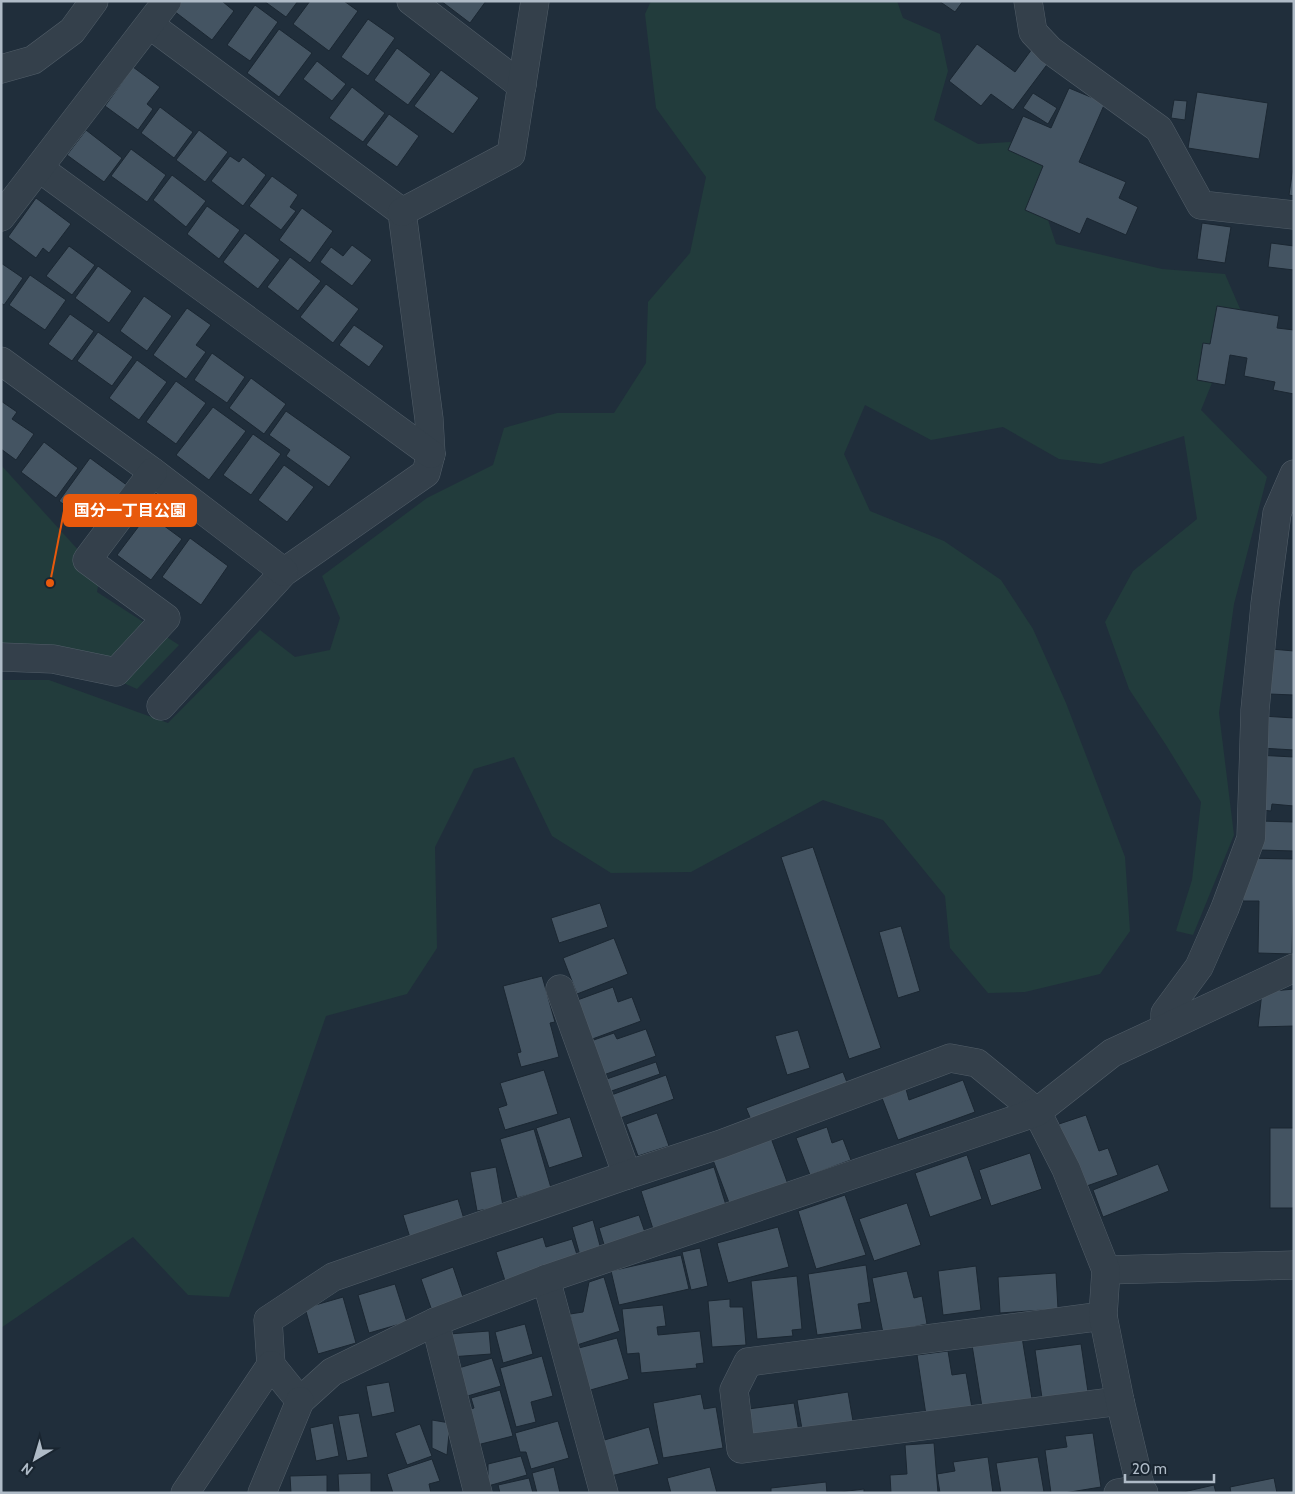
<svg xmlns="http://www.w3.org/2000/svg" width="1295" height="1494" viewBox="0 0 1295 1494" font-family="Cabin,'Noto Sans JP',sans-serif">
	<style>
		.green { fill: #223c3c }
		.building { fill: #445462; stroke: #1b2732 }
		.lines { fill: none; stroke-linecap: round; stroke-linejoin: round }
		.street-casing { stroke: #525e69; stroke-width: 29 }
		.street { stroke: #34404b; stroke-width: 28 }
		.leader { fill: none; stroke: #e8590c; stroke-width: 2 }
		.callout-dot { fill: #e8590c; stroke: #192530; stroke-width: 2 }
		.callout { fill: #e8590c; stroke: #e8590c; stroke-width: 2 }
		.callout-label { font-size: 16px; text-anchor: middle; font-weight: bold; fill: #fff }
	</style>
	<rect width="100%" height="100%" fill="#202e3b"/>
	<g class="green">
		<polygon points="651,1 897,1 903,18 940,34 948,71 934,120 978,144 1028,141 1059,167 1044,208 1056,244 1162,269 1225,274 1241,311 1201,410 1267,477 1234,604 1219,713 1234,835 1193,935 1176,931 1192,880 1201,802 1166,745 1129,689 1105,622 1133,571 1197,519 1184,436 1101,464 1059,459 1003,427 931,440 865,405 844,454 870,511 944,541 1001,580 1033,629 1066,703 1125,857 1130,931 1100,974 1025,992 988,993 950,948 945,896 883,820 823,800 691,872 611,873 552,836 514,757 474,769 435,847 437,948 407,994 326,1016 229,1297 188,1295 133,1237 1,1328 1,680 49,680 168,723 260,630 295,657 330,650 340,618 322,576 427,498 493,465 504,428 557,413 614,413 646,363 648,302 690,253 706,177 656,108 645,14"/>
		<polygon points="1,465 100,574 97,592 179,645 137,689 52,651 1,650"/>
	</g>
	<g class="building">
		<polygon points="181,1 222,1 234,11 212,40 174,11"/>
		<polygon points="264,1 298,1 286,17"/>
		<polygon points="310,1 344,1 358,11 329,51 293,24"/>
		<polygon points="441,1 486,1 470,23"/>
		<polygon points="939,1 963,1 955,12"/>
		<polygon points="255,5 278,22 250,61 227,45"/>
		<polygon points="368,19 395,38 368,76 341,57"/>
		<polygon points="279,29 312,53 279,97 247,73"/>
		<polygon points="977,44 1015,72 1032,49 1049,62 1013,110 991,94 981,106 949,81"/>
		<polygon points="397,48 431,74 408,105 374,80"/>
		<polygon points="317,61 346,84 332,101 303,79"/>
		<polygon points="133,67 160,87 147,104 153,109 138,130 105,106"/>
		<polygon points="441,70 479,98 453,134 414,106"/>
		<polygon points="352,87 385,113 363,142 329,118"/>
		<polygon points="1069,88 1105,103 1079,162 1126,182 1119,198 1138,207 1126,235 1087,218 1080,234 1025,210 1043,166 1008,150 1023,116 1051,128"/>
		<polygon points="1197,92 1268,103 1259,159 1188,148"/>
		<polygon points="1033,93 1057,108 1048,124 1023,108"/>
		<polygon points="1174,100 1187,101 1185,120 1171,118"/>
		<polygon points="160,107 193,132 174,158 141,133"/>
		<polygon points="389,114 419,136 397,167 366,145"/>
		<polygon points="86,130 122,158 104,182 67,155"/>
		<polygon points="199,130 228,152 205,182 176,160"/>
		<polygon points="131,149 166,175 147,202 111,176"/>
		<polygon points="230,156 239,162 243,157 266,175 243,206 211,181"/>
		<polygon points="1294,161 1294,196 1289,195"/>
		<polygon points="172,175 206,201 186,227 153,200"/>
		<polygon points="272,176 298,195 290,207 296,211 281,230 249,206"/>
		<polygon points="36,198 71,224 49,253 43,248 36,258 8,237"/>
		<polygon points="207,206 240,230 219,259 187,234"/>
		<polygon points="302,208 333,231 310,263 279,240"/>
		<polygon points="1202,223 1231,227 1225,263 1197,259"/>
		<polygon points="245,233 280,260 258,289 223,262"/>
		<polygon points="1271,243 1294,246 1294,270 1268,267"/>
		<polygon points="352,245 372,260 352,286 320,262 331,247 343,256"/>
		<polygon points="69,246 95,265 72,295 46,276"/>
		<polygon points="290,257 321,281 298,311 267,287"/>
		<polygon points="1,263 23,278 4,305 1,303"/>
		<polygon points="98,266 132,291 109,323 75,298"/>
		<polygon points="30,275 66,300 45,330 9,305"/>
		<polygon points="326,284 359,309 333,343 300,317"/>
		<polygon points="144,296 172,316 147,351 120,331"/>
		<polygon points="1217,306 1279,316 1277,328 1294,330 1294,394 1273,390 1275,382 1244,376 1247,358 1230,355 1225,385 1197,380 1203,343 1210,344"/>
		<polygon points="187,308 211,325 196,345 206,352 186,379 153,355"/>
		<polygon points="70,314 94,331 72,361 48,344"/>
		<polygon points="354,325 384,346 369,367 339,345"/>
		<polygon points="98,332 133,357 112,386 77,361"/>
		<polygon points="212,353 245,377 227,403 194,380"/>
		<polygon points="137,360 167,382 139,420 109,398"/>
		<polygon points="251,378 286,404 264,434 229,408"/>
		<polygon points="176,381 206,403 176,444 146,422"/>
		<polygon points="1,401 17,412 12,419 34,434 16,460 1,449"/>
		<polygon points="213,407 246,431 209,480 176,455"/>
		<polygon points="286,411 351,457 329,487 286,456 290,450 269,435"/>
		<polygon points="253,434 281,454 251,495 223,475"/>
		<polygon points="44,442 78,468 56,498 21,472"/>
		<polygon points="90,458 128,486 97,529 59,501"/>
		<polygon points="284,465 314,487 287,522 258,500"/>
		<polygon points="148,514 182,539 151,580 117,555"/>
		<polygon points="190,538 228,566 201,605 162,577"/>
		<polygon points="1271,649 1294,651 1294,695 1269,694"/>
		<polygon points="1262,716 1294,718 1294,750 1261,748"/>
		<polygon points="1256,755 1294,757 1294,806 1272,804 1271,811 1253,809"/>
		<polygon points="1260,821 1294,822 1294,851 1260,850"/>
		<polygon points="813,847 881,1048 849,1059 781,857"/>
		<polygon points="1244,858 1294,859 1292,954 1258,953 1259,901 1243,901"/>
		<polygon points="600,903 608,927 559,943 551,918"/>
		<polygon points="901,926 920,991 898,998 879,932"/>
		<polygon points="614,938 628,974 577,994 563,958"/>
		<polygon points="542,976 555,1022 550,1023 559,1057 521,1067 517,1053 521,1052 503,986"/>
		<polygon points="613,987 618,1002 632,997 641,1021 587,1041 572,1002"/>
		<polygon points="1294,989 1294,1026 1258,1027 1262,992"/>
		<polygon points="646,1029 656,1056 598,1077 585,1043 614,1033 617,1039"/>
		<polygon points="798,1030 810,1068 787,1075 775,1036"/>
		<polygon points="656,1062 660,1074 603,1094 598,1082"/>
		<polygon points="544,1070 558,1114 505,1130 498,1108 507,1105 500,1083"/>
		<polygon points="843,1072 848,1085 752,1122 746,1108"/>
		<polygon points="666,1075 674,1099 615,1120 606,1097"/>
		<polygon points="963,1080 975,1112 898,1140 882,1098 906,1089 909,1100"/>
		<polygon points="657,1113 669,1146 638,1156 626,1124"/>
		<polygon points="1086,1115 1099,1151 1108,1148 1118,1175 1081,1188 1059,1124"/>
		<polygon points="570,1117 583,1157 549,1168 536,1128"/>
		<polygon points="827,1127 832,1143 843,1139 851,1160 810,1175 796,1138"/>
		<rect x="1270" y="1128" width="24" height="80"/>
		<polygon points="534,1129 551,1188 517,1198 500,1139"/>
		<polygon points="771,1138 789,1187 731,1208 713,1160"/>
		<polygon points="1030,1153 1042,1189 991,1206 979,1170"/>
		<polygon points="967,1155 982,1199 930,1217 915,1173"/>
		<polygon points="1158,1164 1169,1191 1103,1217 1093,1190"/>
		<polygon points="496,1167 503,1206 477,1211 470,1172"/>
		<polygon points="714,1167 726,1205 653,1229 641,1191"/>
		<polygon points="845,1195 866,1255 816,1269 798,1211"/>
		<polygon points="458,1199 466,1226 411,1241 403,1215"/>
		<polygon points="907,1203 921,1245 874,1261 859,1219"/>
		<polygon points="639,1215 647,1238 606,1251 599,1228"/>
		<polygon points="593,1220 602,1253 581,1259 572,1227"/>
		<polygon points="778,1227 789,1267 728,1283 717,1243"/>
		<polygon points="543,1237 546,1247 572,1239 579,1261 506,1284 496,1252"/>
		<polygon points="700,1248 708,1286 691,1290 682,1252"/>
		<polygon points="681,1255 689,1289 619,1305 611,1271"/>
		<polygon points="866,1265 871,1302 858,1304 862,1329 817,1335 808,1274"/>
		<polygon points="976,1266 981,1310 943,1315 938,1271"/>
		<polygon points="453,1267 464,1300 432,1311 421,1279"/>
		<polygon points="907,1271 914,1298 922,1296 927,1324 883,1333 872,1278"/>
		<polygon points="1056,1273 1058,1309 1000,1313 998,1277"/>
		<polygon points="797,1276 802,1329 792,1330 793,1336 757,1339 751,1281"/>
		<polygon points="604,1277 620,1331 577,1345 570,1314 583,1312 589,1282"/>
		<polygon points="395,1284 407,1322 369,1333 358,1295"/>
		<polygon points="343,1297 356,1343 318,1354 305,1308"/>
		<polygon points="730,1299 730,1307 743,1307 746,1345 712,1347 708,1301"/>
		<polygon points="663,1305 666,1326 657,1327 658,1335 700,1331 704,1363 696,1364 697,1368 641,1373 639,1353 627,1354 622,1309"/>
		<polygon points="525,1324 533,1354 503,1363 495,1332"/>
		<polygon points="489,1331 491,1354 450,1357 449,1334"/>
		<polygon points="1022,1337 1032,1399 982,1407 972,1345"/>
		<polygon points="617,1338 629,1379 587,1391 575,1349"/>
		<polygon points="1081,1344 1088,1392 1042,1398 1035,1350"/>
		<polygon points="948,1351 952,1375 966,1373 972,1408 926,1415 917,1355"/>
		<polygon points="542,1356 553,1396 531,1402 536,1422 516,1427 500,1368"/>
		<polygon points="492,1358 501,1386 461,1398 452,1370"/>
		<polygon points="389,1382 395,1412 372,1417 366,1386"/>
		<polygon points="500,1390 513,1436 477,1445 467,1410 474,1408 471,1398"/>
		<polygon points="848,1392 854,1427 803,1435 797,1400"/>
		<polygon points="701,1394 704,1409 716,1407 723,1448 663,1458 653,1403"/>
		<polygon points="794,1403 799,1432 752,1438 748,1409"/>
		<polygon points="359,1413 368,1457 347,1461 338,1416"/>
		<polygon points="432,1420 450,1423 447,1455 432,1448"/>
		<polygon points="558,1421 569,1458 531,1469 526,1452 520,1452 515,1433"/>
		<polygon points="333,1423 339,1456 316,1461 310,1428"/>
		<polygon points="420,1424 432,1456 407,1465 395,1433"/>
		<polygon points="649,1427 659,1464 611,1476 601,1441"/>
		<polygon points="1093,1433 1101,1487 1064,1493 1051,1493 1045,1450 1067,1447 1065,1436"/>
		<polygon points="934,1443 938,1493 891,1493 890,1475 907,1474 905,1445"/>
		<polygon points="521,1456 527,1475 488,1486 488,1464"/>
		<polygon points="988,1457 993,1493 940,1493 937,1474 955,1471 953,1462"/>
		<polygon points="1038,1457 1044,1492 1001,1493 996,1463"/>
		<polygon points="432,1459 440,1481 429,1484 431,1493 393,1493 387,1474"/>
		<polygon points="554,1467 560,1493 537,1493 532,1473"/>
		<polygon points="710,1467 717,1493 671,1493 667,1478"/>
		<polygon points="371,1473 371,1493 339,1493 338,1474"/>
		<polygon points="327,1475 327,1493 291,1493 290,1476"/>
		<polygon points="529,1478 533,1493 500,1493 498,1485"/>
		<polygon points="1274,1478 1277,1493 1231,1493 1230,1487"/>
		<polygon points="826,1482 827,1493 771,1493 771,1488"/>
		<polygon points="1214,1485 1216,1493 1179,1493"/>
		<polygon points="864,1489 864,1493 832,1493"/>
	</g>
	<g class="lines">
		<defs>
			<g id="street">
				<polyline points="411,1 522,86"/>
				<polyline points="1028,1 1033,32 1050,50 1159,129 1201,205 1294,215"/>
				<polyline points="150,25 402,212 429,419 431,454 426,473 284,572 161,706"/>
				<polyline points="1,69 33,60 72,31 94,1"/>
				<polyline points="39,168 431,454"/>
				<polyline points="402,212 511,154 535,1"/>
				<polyline points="1,217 167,1"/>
				<polyline points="1,361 153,472 284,572"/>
				<polyline points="1,657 53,659 116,672 166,618 87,560 153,472"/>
				<polyline points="560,989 627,1175"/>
				<polyline points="1165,1028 1165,1013 1199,967 1225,908 1251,838 1255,710 1265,604 1277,513 1294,474"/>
				<polyline points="1106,1270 1294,1265"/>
				<polyline points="546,1279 604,1493"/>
				<polyline points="1103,1316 748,1362 734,1390 741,1449 1120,1401"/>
				<polyline points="435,1322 478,1493"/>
				<polyline points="271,1365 268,1320 333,1277 627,1175 721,1144 950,1058 977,1063 1037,1112 1066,1169 1106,1270 1103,1316 1120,1401 1141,1489 1144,1493"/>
				<polyline points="185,1493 271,1365 300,1401 332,1372 435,1322 546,1279 1037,1112 1112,1053 1294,968"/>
				<polyline points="262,1493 300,1401"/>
				<polyline points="1118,1493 1141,1489"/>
			</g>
		</defs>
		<use href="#street" class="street-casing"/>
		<use href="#street" class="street"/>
	</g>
	<path class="leader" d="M50 583L64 511"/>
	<circle class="callout-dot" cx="50" cy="583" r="5"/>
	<rect class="callout" x="64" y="495" width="132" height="31" rx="5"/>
	<g class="callout-label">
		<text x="130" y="516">国分一丁目公園</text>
	</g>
	<rect width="1295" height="1494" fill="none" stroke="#afbbc7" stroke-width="5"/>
	<g transform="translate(35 1459) rotate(218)" stroke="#192530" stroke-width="4" paint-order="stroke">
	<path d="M0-4L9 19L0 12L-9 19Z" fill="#afbbc7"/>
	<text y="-8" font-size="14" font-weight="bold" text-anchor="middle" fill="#afbbc7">N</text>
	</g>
	<path d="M1125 1474v8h89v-8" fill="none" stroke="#afbbc7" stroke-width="2.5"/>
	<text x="1132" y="1474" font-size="15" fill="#afbbc7" stroke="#192530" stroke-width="4" paint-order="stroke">20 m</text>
</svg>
